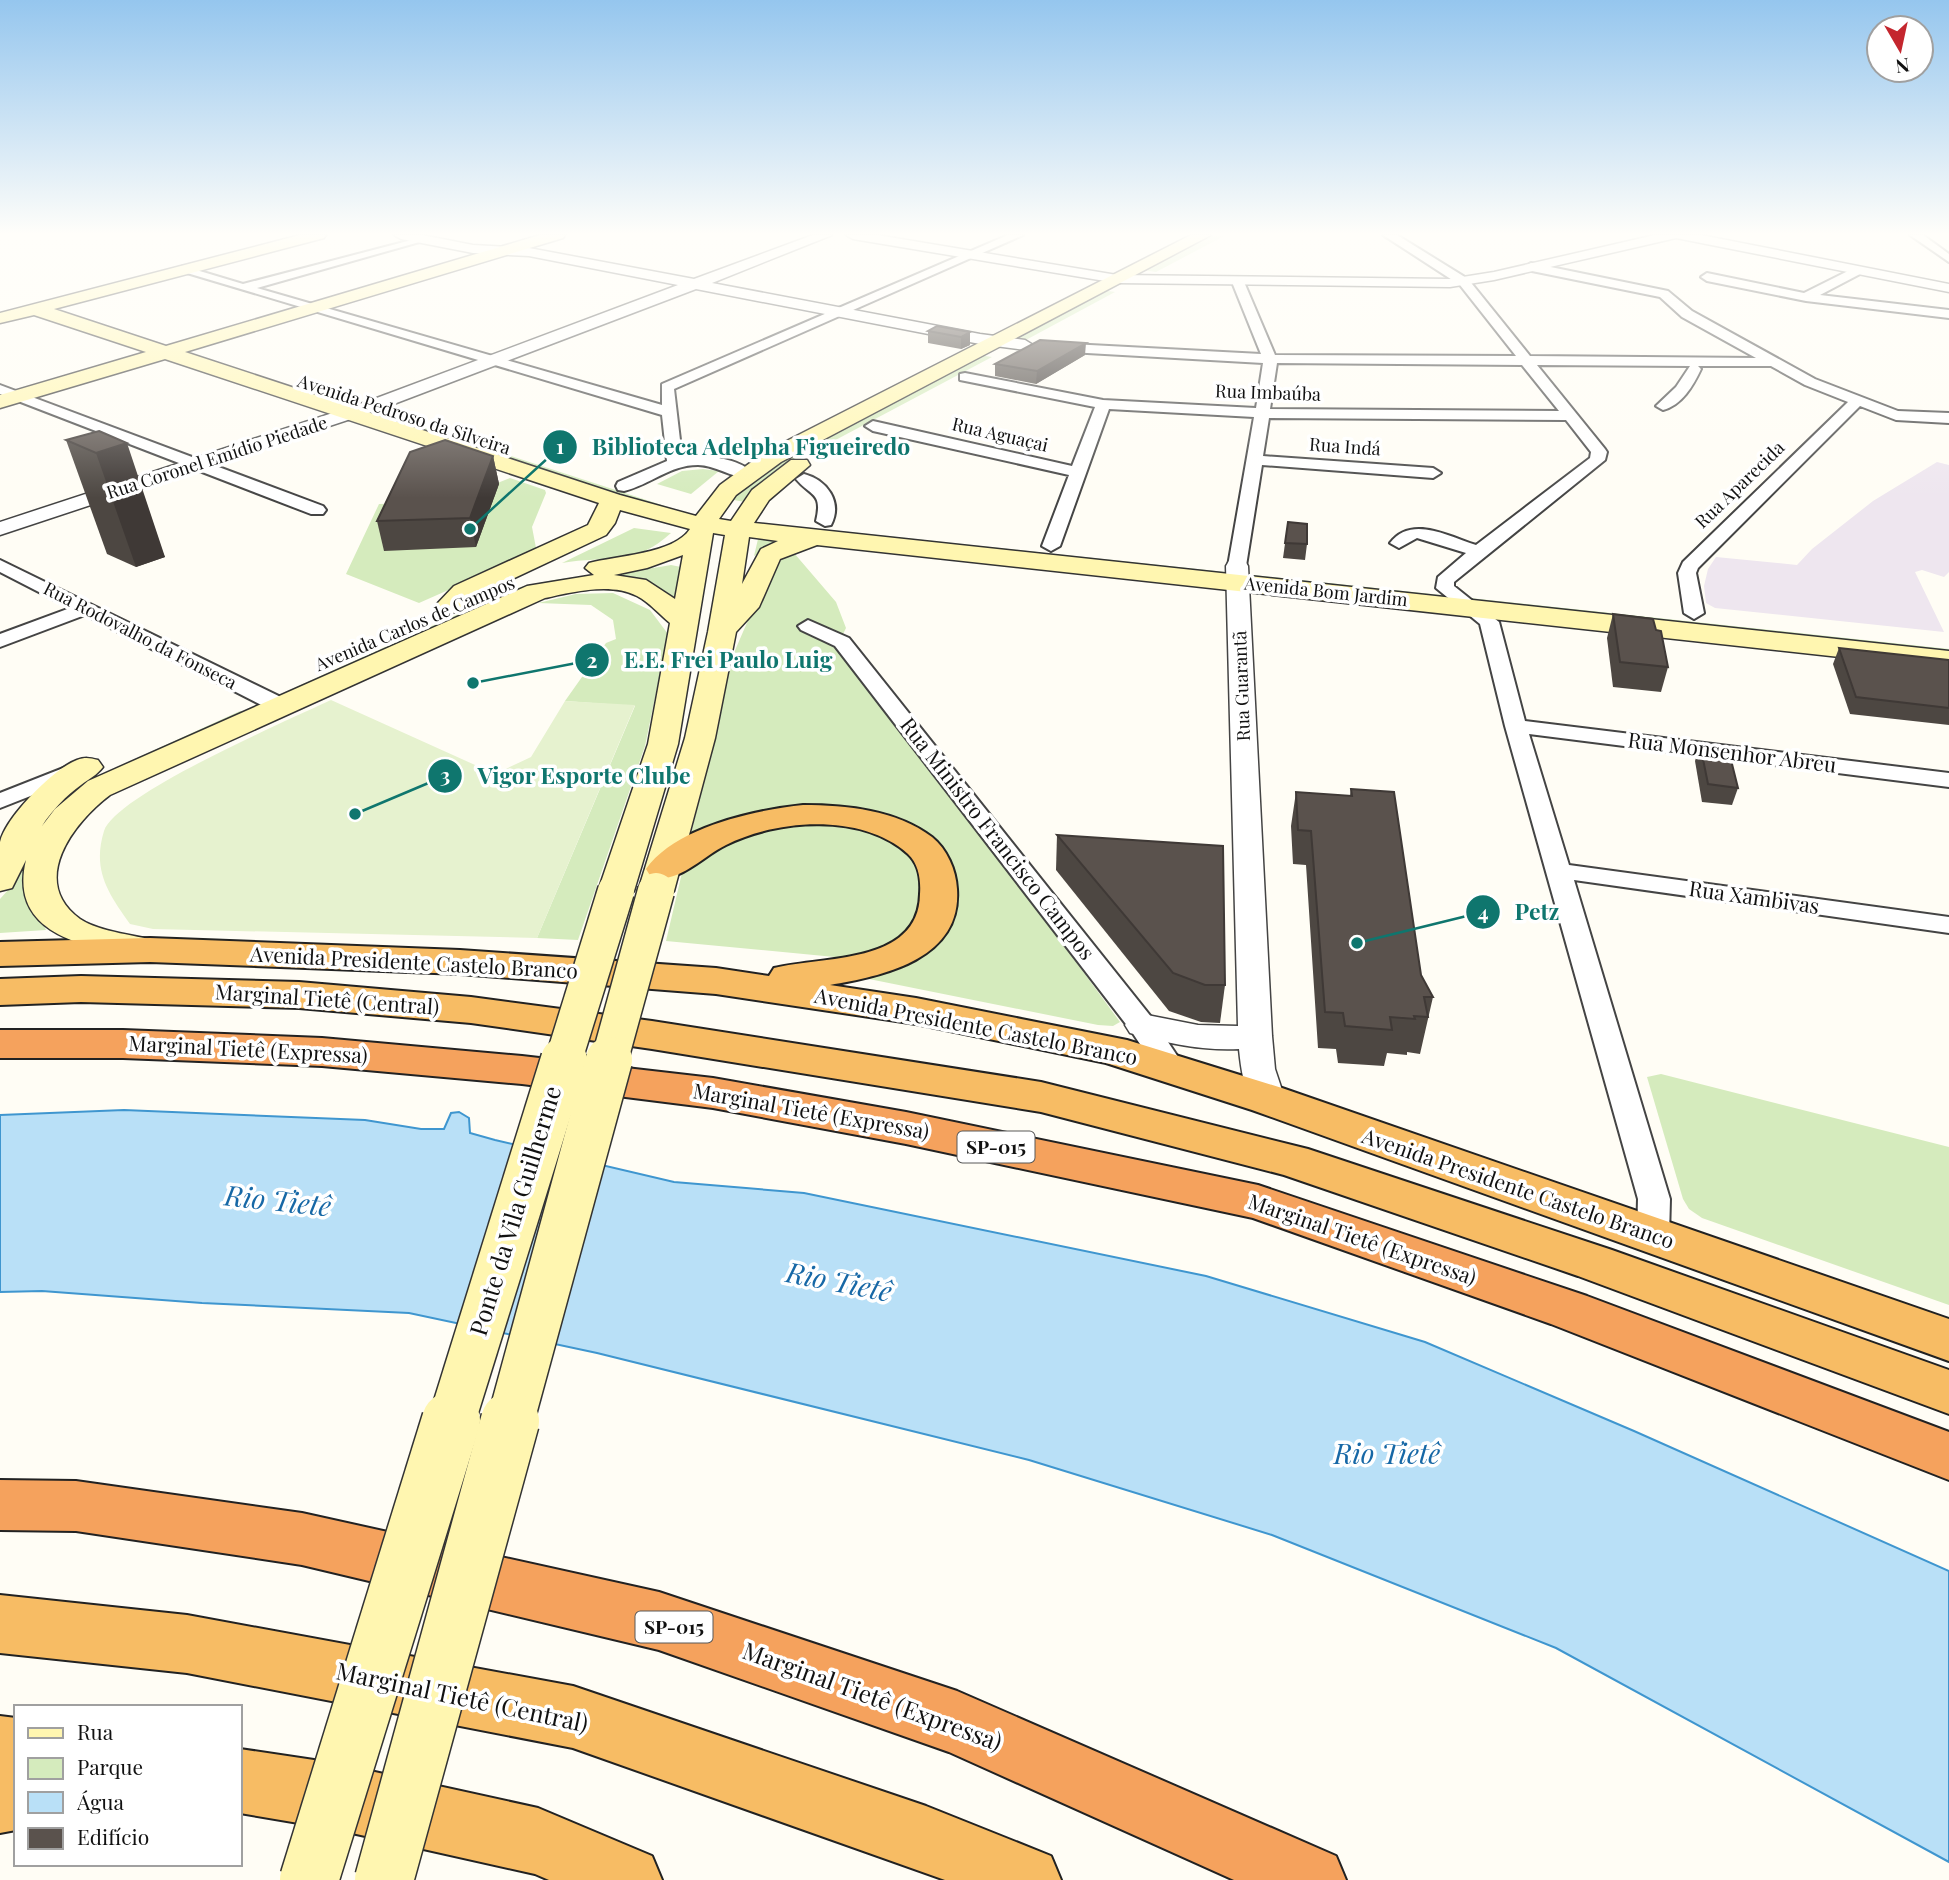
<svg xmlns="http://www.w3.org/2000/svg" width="1949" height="1880" viewBox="0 0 1949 1880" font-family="'Playfair Display',serif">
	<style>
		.industrial { fill: #eee6ef }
		.green { fill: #d5ebbd }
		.pitch { fill: #e6f2cf }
		.water { fill: #b9e0f7; stroke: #3f96cf; stroke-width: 2 }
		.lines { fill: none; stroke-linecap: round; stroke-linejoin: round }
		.minor-casing { stroke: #444; stroke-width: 4 }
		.tertiary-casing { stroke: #444; stroke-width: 3 }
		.secondary-casing { stroke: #333; stroke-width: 3 }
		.trunk-casing { stroke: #222; stroke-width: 4 }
		.motorway-casing { stroke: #222; stroke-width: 4 }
		.minor { fill: #fff; fill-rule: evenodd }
		.tertiary { fill: #fff; fill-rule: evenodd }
		.secondary { fill: #fff6b0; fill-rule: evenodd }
		.trunk { fill: #f7bc64; fill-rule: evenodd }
		.motorway { fill: #f5a25d; fill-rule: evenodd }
		.secondary-bridge-far2-casing { stroke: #333; stroke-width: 39; stroke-linecap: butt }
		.secondary-bridge-far1-casing { stroke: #333; stroke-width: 49; stroke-linecap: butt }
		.secondary-bridge-casing { stroke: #333; stroke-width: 61; stroke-linecap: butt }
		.secondary-bridge-far2 { stroke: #fff6b0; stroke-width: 36 }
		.secondary-bridge-far1 { stroke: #fff6b0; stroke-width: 46 }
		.secondary-bridge { stroke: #fff6b0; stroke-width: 58 }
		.wall { fill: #4d4742 }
		.shaded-wall { fill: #3f3936 }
		.building { fill: #5a524d; stroke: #3f3936; stroke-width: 2 }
		.labels { text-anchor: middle; stroke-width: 7; stroke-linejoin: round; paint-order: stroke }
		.far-street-label { font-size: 18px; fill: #111; stroke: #fff }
		.shield { fill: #fff; stroke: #585858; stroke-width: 2 }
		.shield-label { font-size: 19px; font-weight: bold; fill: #111 }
		.street-label { font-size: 21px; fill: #111; stroke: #fff }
		.near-street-label { font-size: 24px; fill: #111; stroke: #fff }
		.near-water-label { font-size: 28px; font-style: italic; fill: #1768a6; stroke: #fff }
		.leader { fill: none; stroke: #0f766e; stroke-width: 2.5 }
		.callout-dot { fill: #0f766e; stroke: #fff; stroke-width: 2.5 }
		.mark-label { font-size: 21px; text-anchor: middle; font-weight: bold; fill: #fff }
		.callout-label { font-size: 23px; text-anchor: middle; font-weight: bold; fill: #0f766e; stroke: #fff; stroke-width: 7; stroke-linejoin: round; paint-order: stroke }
	</style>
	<rect width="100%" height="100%" fill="#fffdf5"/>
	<polygon class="industrial" points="1937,462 1949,465 1949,572 1944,577 1922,570 1915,572 1944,632 1715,608 1706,603 1704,586 1708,569 1716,557 1797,565 1812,549 1873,501"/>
	<g class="green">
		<polygon points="1211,235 1226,235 1156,272 1143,270"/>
		<polygon points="1103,290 1115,292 1024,341 1011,339"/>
		<polygon points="979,355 992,357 794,462 745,502 728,499 758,472"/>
		<polygon points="379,413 674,509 674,510 669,512 372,414"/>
		<polygon points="703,469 719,471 691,494 657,484 682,471"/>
		<polygon points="510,478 545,490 546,493 532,527 536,548 530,554 419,603 346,574 379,504 450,502"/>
		<polygon points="793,526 1949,649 1949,654 790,527"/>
		<path d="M634 528 671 533C634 567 607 555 562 563Z"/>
		<polygon points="758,539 817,543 794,553 836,602 846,628 840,640 1120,1022 1113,1026 1098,1025 859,977 845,958 666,941 733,655 782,542 754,556"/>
		<path d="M671 565 681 567 675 605 600 577 289 694 285 692 514 589C567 574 617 575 671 565Z"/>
		<polygon points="613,593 650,610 668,634 645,746 578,940 537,938 635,706 565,701 606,643 616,639 613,620 591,605 538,603 576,594"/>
		<polygon points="240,711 247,712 69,802 37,910 46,930 0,933 0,899 17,880 33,829 80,784"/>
		<polygon points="1661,1074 1949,1147 1949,1305 1702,1218 1689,1209 1683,1199 1647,1077"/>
	</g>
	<path class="pitch" d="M331 700 495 774 531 757 565 701 635 705 537 938 153 929 130 924C108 893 92 870 104 831 116 794 291 719 331 700Z"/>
	<polygon class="water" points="124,1110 365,1120 421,1129 444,1129 451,1113 459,1112 469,1118 470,1133 495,1140 674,1182 804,1193 1206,1276 1425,1342 1634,1431 1949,1571 1949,1862 1556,1648 1272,1535 1029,1460 597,1353 409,1313 202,1303 42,1291 0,1292 0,1115"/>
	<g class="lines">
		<defs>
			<g id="minor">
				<path d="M1008 235H1023L674 389 682 457C704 455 738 457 754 474L752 477C737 481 716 465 698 465 669 465 650 485 624 491L618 490 616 486 618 482 667 461 662 415 177 270 183 266 243 284 423 237V241L257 288 662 405V384Z"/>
				<path d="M1383 235H1397L1468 279 1530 356 1756 358 1682 317 1660 297 1527 270 1525 267 1531 263 1668 291 1692 311 1815 379 1898 411 1949 413V423L1896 420 1860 406 1698 568 1696 573 1704 613 1694 619 1684 613 1678 573 1683 562 1848 402 1805 385 1771 366H1698L1701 369C1693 386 1682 405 1663 410L1656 406 1676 387 1690 366 1537 365 1605 449 1607 452 1605 460 1454 582V586L1499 622 1525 721 1949 773V787L1529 734 1569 865 1949 917V933L1574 880 1670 1199 1669 1236 1665 1245 1653 1248 1641 1245 1637 1236 1638 1199 1505 726 1480 624 1436 588 1438 577 1466 553 1417 538 1399 548 1390 543C1411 515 1448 536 1476 545L1590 458 1591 452 1566 420 1269 418 1263 456 1433 468 1441 473 1433 478 1262 465 1246 566 1237 571 1228 566 1254 417 1109 409 1060 546 1051 551 1042 546 1069 475 873 431 865 426 873 421 1072 466 1095 407 960 380V374L965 373 1103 400 1256 408 1263 363 1052 351 1045 347 1052 343 1261 354 1232 282 1238 278 1244 282 1275 355 1516 356 1460 285ZM1277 363 1522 365 1559 411 1270 409Z"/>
				<polygon points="1910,235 1923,235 1949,254 1949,262"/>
				<polygon points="1856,267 1860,268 1860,274 1820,295 1949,310 1949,318 1806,301 1707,281 1701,277 1707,273 1804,293"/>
				<polygon points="0,385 323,506 326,510 323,514 311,514 0,394"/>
				<path d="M804 474C827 480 843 502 831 525L825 526 816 521C823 492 811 497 796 479Z"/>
				<polygon points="0,560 289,701 292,706 289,711 273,711 85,615 0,647 0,634 70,608 0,572"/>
				<polygon points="808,620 849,638 1152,1018 1186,1069 1181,1076 1171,1079 1161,1076 1132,1032 835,646 801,630 798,626"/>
				<polygon points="81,761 89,763 92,768 89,773 0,808 0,793"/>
			</g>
			<g id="tertiary">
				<polygon points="394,235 422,235 473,245 529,248 694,279 813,235 832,235 712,283 980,334 1025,340 1033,345 1025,350 980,344 696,289 378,410 0,535 0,522 366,402 678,285 529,256 473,253 401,239"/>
				<polygon points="846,235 877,235 1117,275 1450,279 1494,272 1655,235 1701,235 1949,284 1949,292 1676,238 1494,280 1450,287 1117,283 853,239"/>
				<path d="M1237 559 1245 561 1248 566 1272 1036 1275 1069 1285 1099 1280 1108 1267 1111 1254 1108C1244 1090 1241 1069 1239 1049 1202 1051 1166 1043 1130 1033L1125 1025 1130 1017 1142 1014 1198 1025 1238 1026 1226 566 1229 561Z"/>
			</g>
			<path id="secondary" d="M300 235H326L324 238 54 309 166 346 540 235H565L563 238 185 352 620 495 696 516 720 485 765 452 1191 235H1211L781 462 736 495 719 519 731 521 752 490 791 460H807L810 465 769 500 754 523 1949 651V669L817 545 780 559 759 607 736 632 715 738 674 891 668 898 656 902 644 898 638 891 685 738 708 632 725 535 713 533 678 744 634 891 628 898 616 902 604 898 598 891 648 744 670 623C659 614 649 602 637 596 611 582 572 592 545 598L110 795C74 822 28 881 80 919 99 932 140 936 163 942L169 950 163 958 150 961C95 947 7 940 26 860L12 888 0 891C0 877 0 857 0 842 6 817 53 769 77 760 85 757 90 758 98 760L103 767C97 775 89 779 81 785 66 796 52 810 42 826L55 809 88 781 527 586 594 575 585 568 589 563C615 556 674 554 690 529L620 510 615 523 606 535 472 598C461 609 454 617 438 613L434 607 454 586 588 525 599 503 165 359 0 408V395L146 352 34 315 0 323V313ZM749 537 778 541 761 549 742 584ZM683 555 675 599 646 580 614 575 647 568Z"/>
			<g id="trunk">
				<path d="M803 805C847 805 896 810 932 837 947 849 956 870 957 889 962 959 884 976 830 985L916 998 1127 1040 1282 1088 1949 1319V1361L1252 1110 1106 1063 916 1024 716 994 460 974 150 962 0 966V942L150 938 460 950 716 968 769 976 774 968C822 956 919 965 920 894 921 881 919 864 908 854 862 813 778 819 726 845 701 857 680 884 651 877L646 869C675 827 756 810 803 805Z"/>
				<polygon points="81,976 299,982 471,997 652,1021 1041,1082 1308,1149 1612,1250 1949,1370 1949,1414 1578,1276 1284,1175 1041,1112 652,1049 471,1023 299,1008 81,1002 0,1005 0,979"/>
				<polygon points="0,1595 187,1615 573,1686 926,1806 1051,1856 1061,1880 945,1880 573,1748 187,1673 0,1653"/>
				<polygon points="0,1716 16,1718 16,1830 0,1833"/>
				<polygon points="240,1749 334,1763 538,1808 652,1856 662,1880 549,1880 535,1874 334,1829 240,1813"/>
			</g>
			<g id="motorway">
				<polygon points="0,1030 123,1030 322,1038 522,1056 713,1078 906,1112 1258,1185 1587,1296 1949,1432 1949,1480 1551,1324 1253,1218 906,1144 713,1108 522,1084 322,1066 123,1058 0,1058"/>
				<polygon points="0,1480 76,1481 302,1513 659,1592 957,1691 1336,1856 1346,1880 1234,1880 949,1752 659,1650 302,1565 76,1531 0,1530"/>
			</g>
		</defs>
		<use href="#minor" class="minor-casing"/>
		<use href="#tertiary" class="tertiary-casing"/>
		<use href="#secondary" class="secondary-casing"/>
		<use href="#trunk" class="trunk-casing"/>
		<use href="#motorway" class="motorway-casing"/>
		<use href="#minor" class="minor"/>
		<use href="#tertiary" class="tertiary"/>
		<use href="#secondary" class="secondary"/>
		<use href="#trunk" class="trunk"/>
		<use href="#motorway" class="motorway"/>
		<defs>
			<g id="secondary-bridge-far2">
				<polyline points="563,1062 616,891"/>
				<polyline points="609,1062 656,891"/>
			</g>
			<g id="secondary-bridge-far1">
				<polyline points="451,1423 564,1060"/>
				<polyline points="510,1423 609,1060"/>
			</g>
			<g id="secondary-bridge">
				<polyline points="309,1880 451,1421"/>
				<polyline points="384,1880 510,1421"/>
			</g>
		</defs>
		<use href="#secondary-bridge-far2" class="secondary-bridge-far2-casing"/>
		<use href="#secondary-bridge-far1" class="secondary-bridge-far1-casing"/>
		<use href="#secondary-bridge" class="secondary-bridge-casing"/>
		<use href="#secondary-bridge-far2" class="secondary-bridge-far2"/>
		<use href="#secondary-bridge-far1" class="secondary-bridge-far1"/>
		<use href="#secondary-bridge" class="secondary-bridge"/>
	</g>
	<g class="wall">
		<polygon points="928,331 970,332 970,345 961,349 928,343"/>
		<polygon points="1085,355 1036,384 995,376 995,364"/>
		<polygon points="99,431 165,557 136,567 107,554 66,440"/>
		<polygon points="493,456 499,484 476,547 384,551 377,521"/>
		<polygon points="1288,522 1307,544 1305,560 1283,558"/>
		<polygon points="1613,614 1668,667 1661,692 1613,687 1607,638"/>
		<polygon points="1839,648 1949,660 1949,725 1850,714 1833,664"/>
		<polygon points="1700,744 1738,788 1732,805 1702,802 1695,761"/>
		<polygon points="1351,789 1421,975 1433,997 1420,1054 1407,1052 1407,1055 1387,1053 1384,1066 1338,1063 1336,1049 1318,1048 1306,865 1293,864 1291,826 1296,792 1350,796"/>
		<polygon points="1057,835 1225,985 1220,1023 1201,1022 1169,1011 1056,870"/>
	</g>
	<g class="shaded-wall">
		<polygon points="970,332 970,345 961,349 961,337"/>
		<polygon points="1086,343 1085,355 1036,384 1037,371"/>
		<polygon points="127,443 165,557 136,567 96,453"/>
		<polygon points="493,456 499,484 476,547 470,518"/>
	</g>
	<g class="building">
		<polygon points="937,326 970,332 961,337 928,331"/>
		<polygon points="1040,340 1086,343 1037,371 995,364"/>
		<polygon points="99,431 127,443 96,453 66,440"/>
		<polygon points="445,440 493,456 470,518 377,521 410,452"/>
		<polygon points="1288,522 1307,524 1307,544 1285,543"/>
		<polygon points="1613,614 1653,619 1656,630 1661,631 1668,667 1620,662"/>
		<polygon points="1839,648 1949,660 1949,708 1856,697"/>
		<polygon points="1700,744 1728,748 1738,788 1708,784"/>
		<polygon points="1351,789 1394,792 1421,975 1433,997 1424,997 1428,1017 1414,1016 1415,1019 1390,1017 1392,1030 1345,1026 1343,1013 1325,1012 1311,831 1298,830 1296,792 1352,796"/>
		<polygon points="1057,835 1223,846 1225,985 1205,985 1173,973"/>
	</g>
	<linearGradient id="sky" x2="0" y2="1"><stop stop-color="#95c6ee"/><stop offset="0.47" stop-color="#fffefa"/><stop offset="1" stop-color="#fffefa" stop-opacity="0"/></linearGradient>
	<rect width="1949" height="498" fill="url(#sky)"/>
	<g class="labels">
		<g class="far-street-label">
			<text transform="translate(1268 393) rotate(2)" y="6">Rua Imbaúba</text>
			<text transform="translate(404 415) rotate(18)" y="6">Avenida Pedroso da Silveira</text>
			<text transform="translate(1000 435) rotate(13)" y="6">Rua Aguaçai</text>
			<text transform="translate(1345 447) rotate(4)" y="6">Rua Indá</text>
			<text transform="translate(217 458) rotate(-18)" y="6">Rua Coronel Emídio Piedade</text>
			<text transform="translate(1740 485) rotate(-44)" y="6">Rua Aparecida</text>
			<text transform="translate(1326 592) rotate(6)" y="6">Avenida Bom Jardim</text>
			<text transform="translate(415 624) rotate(-23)" y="6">Avenida Carlos de Campos</text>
			<text transform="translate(140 636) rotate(27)" y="6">Rua Rodovalho da Fonseca</text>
			<text transform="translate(1242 686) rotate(-92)" y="6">Rua Guarantã</text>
		</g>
		<g class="shield">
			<rect x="957.5" y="1131.5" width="77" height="31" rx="5"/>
			<rect x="635.5" y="1611.5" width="77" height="31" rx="5"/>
		</g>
		<g class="shield-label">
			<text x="996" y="1154">SP-015</text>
			<text x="674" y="1634">SP-015</text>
		</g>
		<g class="street-label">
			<text transform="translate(1732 753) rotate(7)" y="7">Rua Monsenhor Abreu</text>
			<text transform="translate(997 839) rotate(52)" y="7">Rua Ministro Francisco Campos</text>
			<text transform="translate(1754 898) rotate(8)" y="7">Rua Xambivas</text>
			<text transform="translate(414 963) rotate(3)" y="7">Avenida Presidente Castelo Branco</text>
			<text transform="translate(327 1000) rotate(4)" y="7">Marginal Tietê (Central)</text>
			<text transform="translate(976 1027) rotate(11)" y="7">Avenida Presidente Castelo Branco</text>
			<text transform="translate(248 1050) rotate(3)" y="7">Marginal Tietê (Expressa)</text>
			<text transform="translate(811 1112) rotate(10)" y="7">Marginal Tietê (Expressa)</text>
			<text transform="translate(1518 1189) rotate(19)" y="7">Avenida Presidente Castelo Branco</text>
			<text transform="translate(1362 1240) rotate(19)" y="7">Marginal Tietê (Expressa)</text>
		</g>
		<g class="near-street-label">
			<text transform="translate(516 1211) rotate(-73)" y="8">Ponte da Vila Guilherme</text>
			<text transform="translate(872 1697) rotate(20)" y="8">Marginal Tietê (Expressa)</text>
			<text transform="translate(462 1698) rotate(12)" y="8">Marginal Tietê (Central)</text>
		</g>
		<g class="near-water-label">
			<text transform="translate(278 1201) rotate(6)" y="10">Rio Tietê</text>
			<text transform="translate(839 1282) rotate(11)" y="10">Rio Tietê</text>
			<text x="1387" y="1464">Rio Tietê</text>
		</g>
	</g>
	<path class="leader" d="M470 529L560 447M473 683L592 660M355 814L445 776M1357 943L1483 912"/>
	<g class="callout-dot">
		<circle cx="470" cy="529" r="7"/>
		<circle cx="473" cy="683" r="7"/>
		<circle cx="355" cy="814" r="7"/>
		<circle cx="1357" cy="943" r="7"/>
		<circle cx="560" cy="447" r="18"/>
		<circle cx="592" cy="660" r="18"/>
		<circle cx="445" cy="776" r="18"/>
		<circle cx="1483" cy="912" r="18"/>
	</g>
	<g class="mark-label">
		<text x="560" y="454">1</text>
		<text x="592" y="668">2</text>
		<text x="445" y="783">3</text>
		<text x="1483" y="920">4</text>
	</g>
	<g class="callout-label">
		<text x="751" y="455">Biblioteca Adelpha Figueiredo</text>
		<text x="728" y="668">E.E. Frei Paulo Luig</text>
		<text x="584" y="784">Vigor Esporte Clube</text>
		<text x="1537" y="920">Petz</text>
	</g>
	<rect x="14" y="1705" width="228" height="161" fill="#ffffff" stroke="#a0a0a0" stroke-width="2"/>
	<rect x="28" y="1728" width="35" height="10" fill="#fff6b0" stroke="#a0a0a0" stroke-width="2"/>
	<text x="77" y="1740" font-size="21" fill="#111111">Rua</text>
	<rect x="28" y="1758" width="35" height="21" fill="#d5ebbd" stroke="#a0a0a0" stroke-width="2"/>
	<text x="77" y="1775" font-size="21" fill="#111111">Parque</text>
	<rect x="28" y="1792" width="35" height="21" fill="#b9e0f7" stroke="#a0a0a0" stroke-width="2"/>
	<text x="77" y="1810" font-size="21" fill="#111111">Água</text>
	<rect x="28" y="1828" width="35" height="21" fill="#5a524d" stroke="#a0a0a0" stroke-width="2"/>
	<text x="77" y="1845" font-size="21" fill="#111111">Edifício</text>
	<g transform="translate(1900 49) rotate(171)"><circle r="33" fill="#ffffff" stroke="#a0a0a0" stroke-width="2"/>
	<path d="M0-5L12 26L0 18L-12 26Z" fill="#c4262e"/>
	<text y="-10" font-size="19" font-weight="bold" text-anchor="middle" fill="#111111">N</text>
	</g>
</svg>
